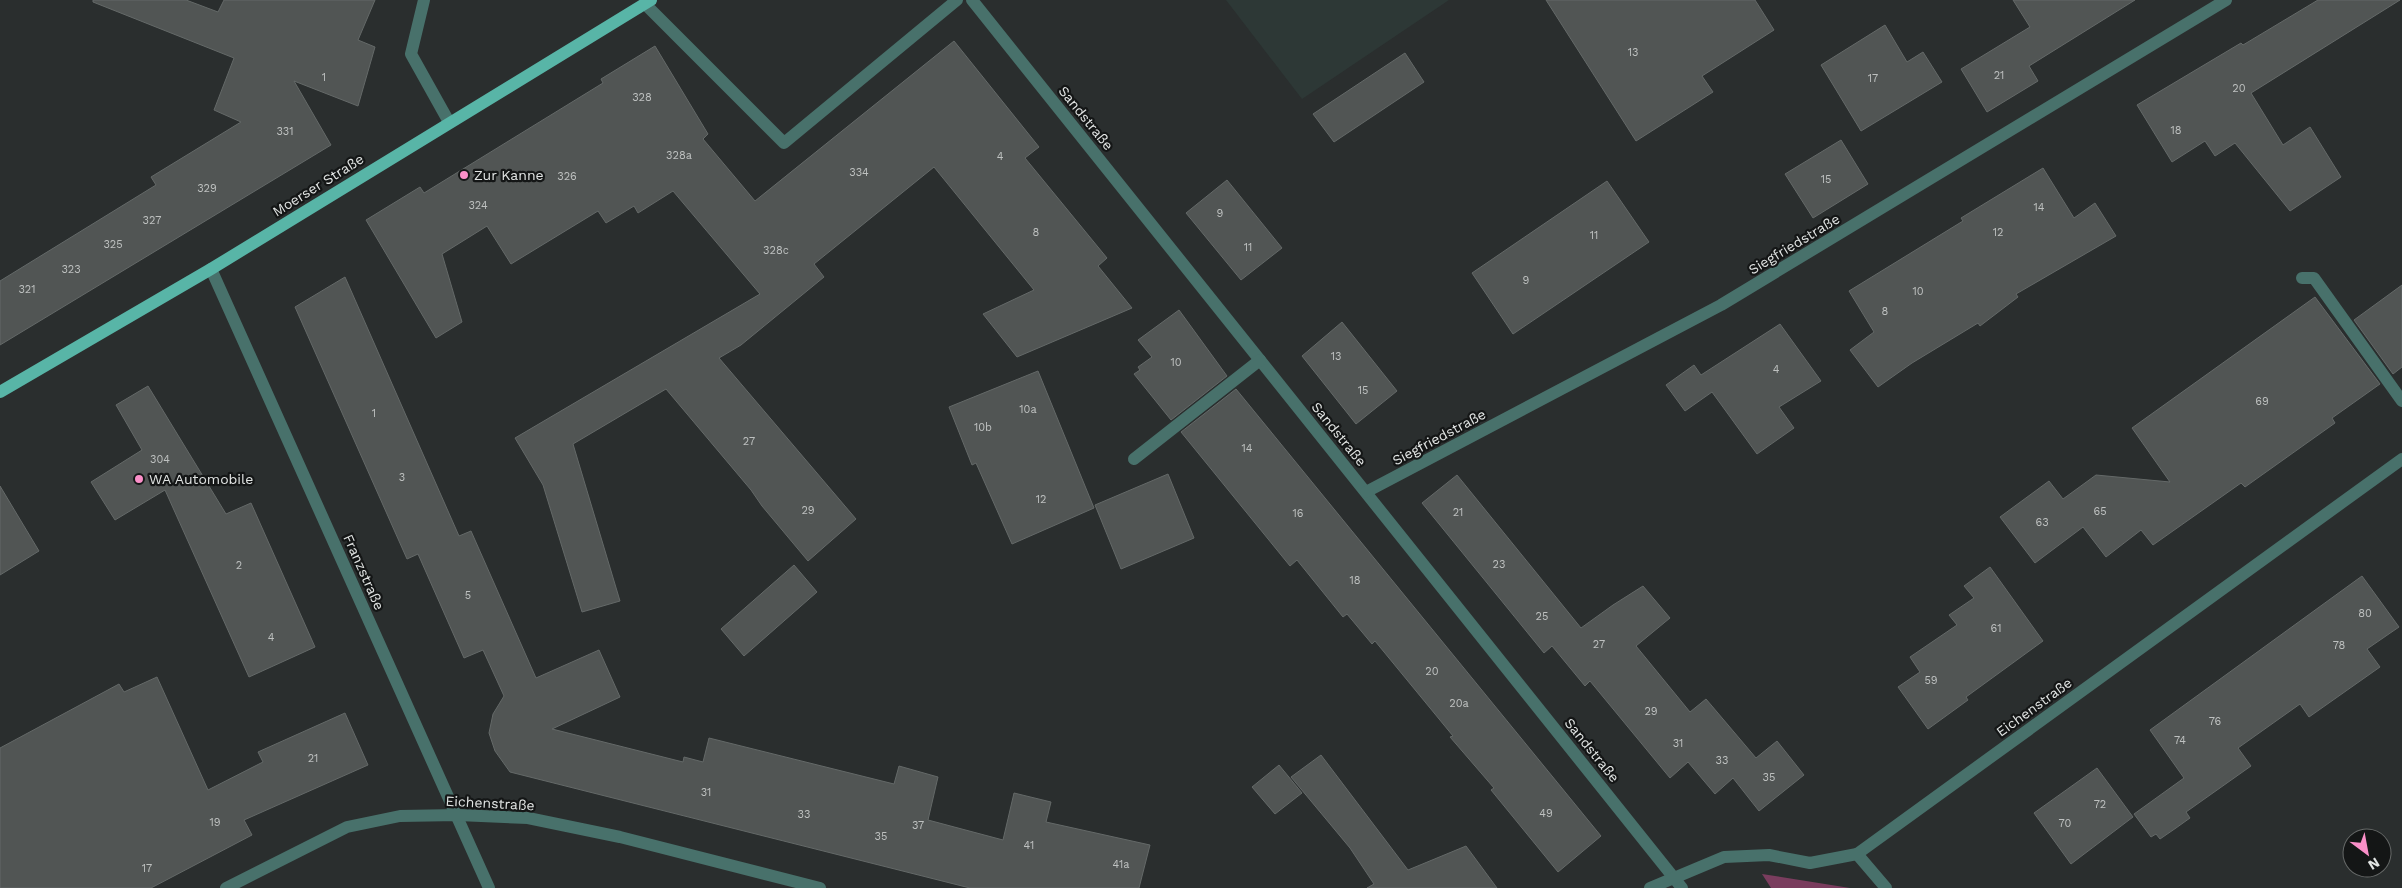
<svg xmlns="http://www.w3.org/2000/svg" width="2402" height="888" viewBox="0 0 2402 888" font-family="'Work Sans',sans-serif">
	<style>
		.built { fill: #2d3836 }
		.green { fill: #7a3d5e }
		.building { fill: #515554; stroke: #646968 }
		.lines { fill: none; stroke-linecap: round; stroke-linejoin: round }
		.minor { stroke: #48716b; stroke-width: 12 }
		.major { stroke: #58b5a7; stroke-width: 12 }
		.poi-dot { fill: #fa8fc8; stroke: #141616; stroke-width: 2 }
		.labels { text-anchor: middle; stroke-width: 4.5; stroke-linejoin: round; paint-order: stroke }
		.number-label { font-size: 11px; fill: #bec1c0 }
		.street-label { font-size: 14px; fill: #e2e5e4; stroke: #141616 }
		.poi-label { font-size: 14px; fill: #e2e5e4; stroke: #141616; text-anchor: start }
	</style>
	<rect width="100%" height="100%" fill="#2a2e2e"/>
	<polygon class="built" points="1226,0 1449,0 1302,99"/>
	<polygon class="green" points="1762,874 1850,888 1771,888"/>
	<g class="building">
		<polygon points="93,0 186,0 218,12 224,0 375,0 358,40 375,47 358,106 294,81 331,145 0,345 0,281 156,185 151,177 241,122 214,110 234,58 93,2"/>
		<polygon points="1546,0 1755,0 1774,30 1702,76 1713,92 1636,141"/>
		<polygon points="2013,0 2135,0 2029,66 2038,81 1987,112 1961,69 2030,27"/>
		<polygon points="2318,0 2400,0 2251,93 2283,145 2310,127 2341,177 2290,211 2235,143 2215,156 2205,141 2172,162 2137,105 2241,43 2243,45"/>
		<polygon points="1885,25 1907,62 1923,52 1942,82 1861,131 1821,65"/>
		<polygon points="954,41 1039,147 1025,158 1107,258 1098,266 1132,308 1017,357 983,314 1034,290 934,167 814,264 824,277 741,345 719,358 856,519 808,561 762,506 751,490 666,389 573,444 620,601 582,612 543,485 515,438 760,294 673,191 638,213 634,206 606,223 598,211 511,264 487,226 442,254 462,322 436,338 366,220 420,187 424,193 603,83 601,79 655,46 708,134 703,139 755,201"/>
		<polygon points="1405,53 1424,82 1334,142 1313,114"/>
		<polygon points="1841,140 1868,184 1813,218 1785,174"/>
		<polygon points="2043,168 2074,218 2095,203 2116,236 2016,294 2018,297 1980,326 1978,323 1912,363 1878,387 1850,350 1874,332 1849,291 1963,221 1961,218"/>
		<polygon points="1227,180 1282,248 1241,280 1186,213"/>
		<polygon points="1607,181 1649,242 1513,334 1472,273"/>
		<polygon points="345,277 459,536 471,531 536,678 599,650 620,697 552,729 683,762 684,757 703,762 709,738 894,784 899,766 938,777 928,820 1003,840 1014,793 1051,802 1046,822 1150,845 1139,888 970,888 510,772 495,751 489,733 493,714 504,696 483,650 464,658 418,554 407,559 295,307"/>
		<polygon points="2402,285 2402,367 2393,374 2354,320"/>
		<polygon points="2315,297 2380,384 2332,418 2335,423 2245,487 2241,483 2153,545 2141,530 2106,557 2083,527 2035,563 2000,517 2049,481 2063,499 2096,475 2170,482 2132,428"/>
		<polygon points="1179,310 1227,376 1171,420 1134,374 1140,370 1138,367 1152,357 1138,340"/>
		<polygon points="1342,322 1397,391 1356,424 1302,356"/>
		<polygon points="1780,324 1821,381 1779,407 1794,428 1757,454 1712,392 1685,411 1666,385 1694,365 1701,375"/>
		<polygon points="1038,371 1094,508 1012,544 976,463 972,465 949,407"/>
		<polygon points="148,386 226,514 251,503 315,647 249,677 165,490 115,520 91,482 142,450 116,405"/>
		<polygon points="1236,389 1601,836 1558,872 1491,790 1494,788 1450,737 1453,736 1375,641 1372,644 1347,614 1343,617 1297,560 1290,566 1181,432"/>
		<polygon points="1168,474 1194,538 1121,569 1095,505"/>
		<polygon points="1457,475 1581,628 1613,605 1643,586 1670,618 1636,646 1690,712 1706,699 1756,758 1777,741 1804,775 1759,811 1733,778 1715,794 1688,762 1670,778 1590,681 1585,686 1552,646 1544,653 1422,503"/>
		<polygon points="0,486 39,551 0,575"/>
		<polygon points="794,565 817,592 744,656 721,629"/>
		<polygon points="1990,567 2043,641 1966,697 1968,700 1928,729 1898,687 1920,672 1910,657 1957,625 1949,615 1974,598 1964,586"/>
		<polygon points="2362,576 2399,627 2367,649 2380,667 2309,717 2300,704 2238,748 2251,766 2186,812 2190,818 2176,828 2160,839 2156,834 2151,837 2134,814 2184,778 2150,730"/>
		<polygon points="157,677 208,790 263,762 258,752 345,713 368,765 244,820 252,835 151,888 0,888 0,748 119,684 124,692"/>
		<polygon points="1321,755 1408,870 1466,846 1497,888 1367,888 1374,884 1350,848 1291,777"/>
		<polygon points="1279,765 1302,793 1275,814 1252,787"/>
		<polygon points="2097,768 2133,817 2071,864 2034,813"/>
	</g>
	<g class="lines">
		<g class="minor">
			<polyline points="424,0 411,54 449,122"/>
			<polyline points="972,0 1682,888"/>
			<polyline points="645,4 784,143 957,0"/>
			<polyline points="211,269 489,888"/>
			<polyline points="2302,278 2314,278 2402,401"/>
			<polyline points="1134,459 1260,360"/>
			<polyline points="1366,492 1721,305 2226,0"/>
			<polyline points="1857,854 1886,888"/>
			<polyline points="226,888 347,827 400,816 458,815 528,818 620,837 820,888"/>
			<polyline points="1650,888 1724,857 1769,855 1810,863 1857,854 2402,459"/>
		</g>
		<polyline class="major" points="0,392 211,269 651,0"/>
	</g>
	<g class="poi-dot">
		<circle cx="464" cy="175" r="5"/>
		<circle cx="139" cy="479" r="5"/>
	</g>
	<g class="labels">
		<g class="number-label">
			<text x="1633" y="56">13</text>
			<text x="1999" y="79">21</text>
			<text x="324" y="81">1</text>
			<text x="1873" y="82">17</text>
			<text x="2239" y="92">20</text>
			<text x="642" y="101">328</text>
			<text x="2176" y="134">18</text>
			<text x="285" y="135">331</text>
			<text x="679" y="159">328a</text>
			<text x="1000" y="160">4</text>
			<text x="859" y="176">334</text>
			<text x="567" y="180">326</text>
			<text x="1826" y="183">15</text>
			<text x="207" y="192">329</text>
			<text x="478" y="209">324</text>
			<text x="2039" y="211">14</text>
			<text x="1220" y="217">9</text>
			<text x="152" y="224">327</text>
			<text x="1036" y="236">8</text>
			<text x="1998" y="236">12</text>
			<text x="1594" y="239">11</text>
			<text x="113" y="248">325</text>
			<text x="1248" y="251">11</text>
			<text x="776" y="254">328c</text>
			<text x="71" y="273">323</text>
			<text x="1526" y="284">9</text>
			<text x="27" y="293">321</text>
			<text x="1918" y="295">10</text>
			<text x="1885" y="315">8</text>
			<text x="1336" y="360">13</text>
			<text x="1176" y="366">10</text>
			<text x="1776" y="373">4</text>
			<text x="1363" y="394">15</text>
			<text x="2262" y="405">69</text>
			<text x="1028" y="413">10a</text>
			<text x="374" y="417">1</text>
			<text x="983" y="431">10b</text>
			<text x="749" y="445">27</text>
			<text x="1247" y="452">14</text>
			<text x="160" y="463">304</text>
			<text x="402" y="481">3</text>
			<text x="1041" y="503">12</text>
			<text x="808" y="514">29</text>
			<text x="2100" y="515">65</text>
			<text x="1458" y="516">21</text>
			<text x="1298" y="517">16</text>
			<text x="2042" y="526">63</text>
			<text x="1499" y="568">23</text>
			<text x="239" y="569">2</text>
			<text x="1355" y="584">18</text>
			<text x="468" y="599">5</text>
			<text x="2365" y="617">80</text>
			<text x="1542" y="620">25</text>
			<text x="1996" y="632">61</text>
			<text x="271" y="641">4</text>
			<text x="1599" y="648">27</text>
			<text x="2339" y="649">78</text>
			<text x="1432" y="675">20</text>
			<text x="1931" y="684">59</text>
			<text x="1459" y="707">20a</text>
			<text x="1651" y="715">29</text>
			<text x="2215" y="725">76</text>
			<text x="2180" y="744">74</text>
			<text x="1678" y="747">31</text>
			<text x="313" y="762">21</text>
			<text x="1722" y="764">33</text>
			<text x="1769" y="781">35</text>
			<text x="706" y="796">31</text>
			<text x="2100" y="808">72</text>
			<text x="1546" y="817">49</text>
			<text x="804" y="818">33</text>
			<text x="215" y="826">19</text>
			<text x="2065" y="827">70</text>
			<text x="918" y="829">37</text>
			<text x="881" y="840">35</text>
			<text x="1029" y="849">41</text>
			<text x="1121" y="868">41a</text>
			<text x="147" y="872">17</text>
		</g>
		<g class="street-label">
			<text transform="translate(1086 118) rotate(51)" y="5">Sandstraße</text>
			<text transform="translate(318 185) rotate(-32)" y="5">Moerser Straße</text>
			<text transform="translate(1794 244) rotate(-31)" y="5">Siegfriedstraße</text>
			<text transform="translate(1339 434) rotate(51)" y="5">Sandstraße</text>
			<text transform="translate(1439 437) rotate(-28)" y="5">Siegfriedstraße</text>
			<text transform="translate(364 572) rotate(66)" y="5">Franzstraße</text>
			<text transform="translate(2034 707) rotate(-36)" y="5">Eichenstraße</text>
			<text transform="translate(1592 750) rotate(51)" y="5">Sandstraße</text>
			<text transform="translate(490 803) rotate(3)" y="5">Eichenstraße</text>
		</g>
		<g class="poi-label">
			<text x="474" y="180">Zur Kanne</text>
			<text x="149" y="484">WA Automobile</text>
		</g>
	</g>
	<g transform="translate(2367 853) rotate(148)"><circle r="24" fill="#141616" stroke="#666968"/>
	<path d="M0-4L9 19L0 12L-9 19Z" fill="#fa8fc8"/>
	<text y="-8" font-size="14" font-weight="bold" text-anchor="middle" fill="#e2e5e4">N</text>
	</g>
</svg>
